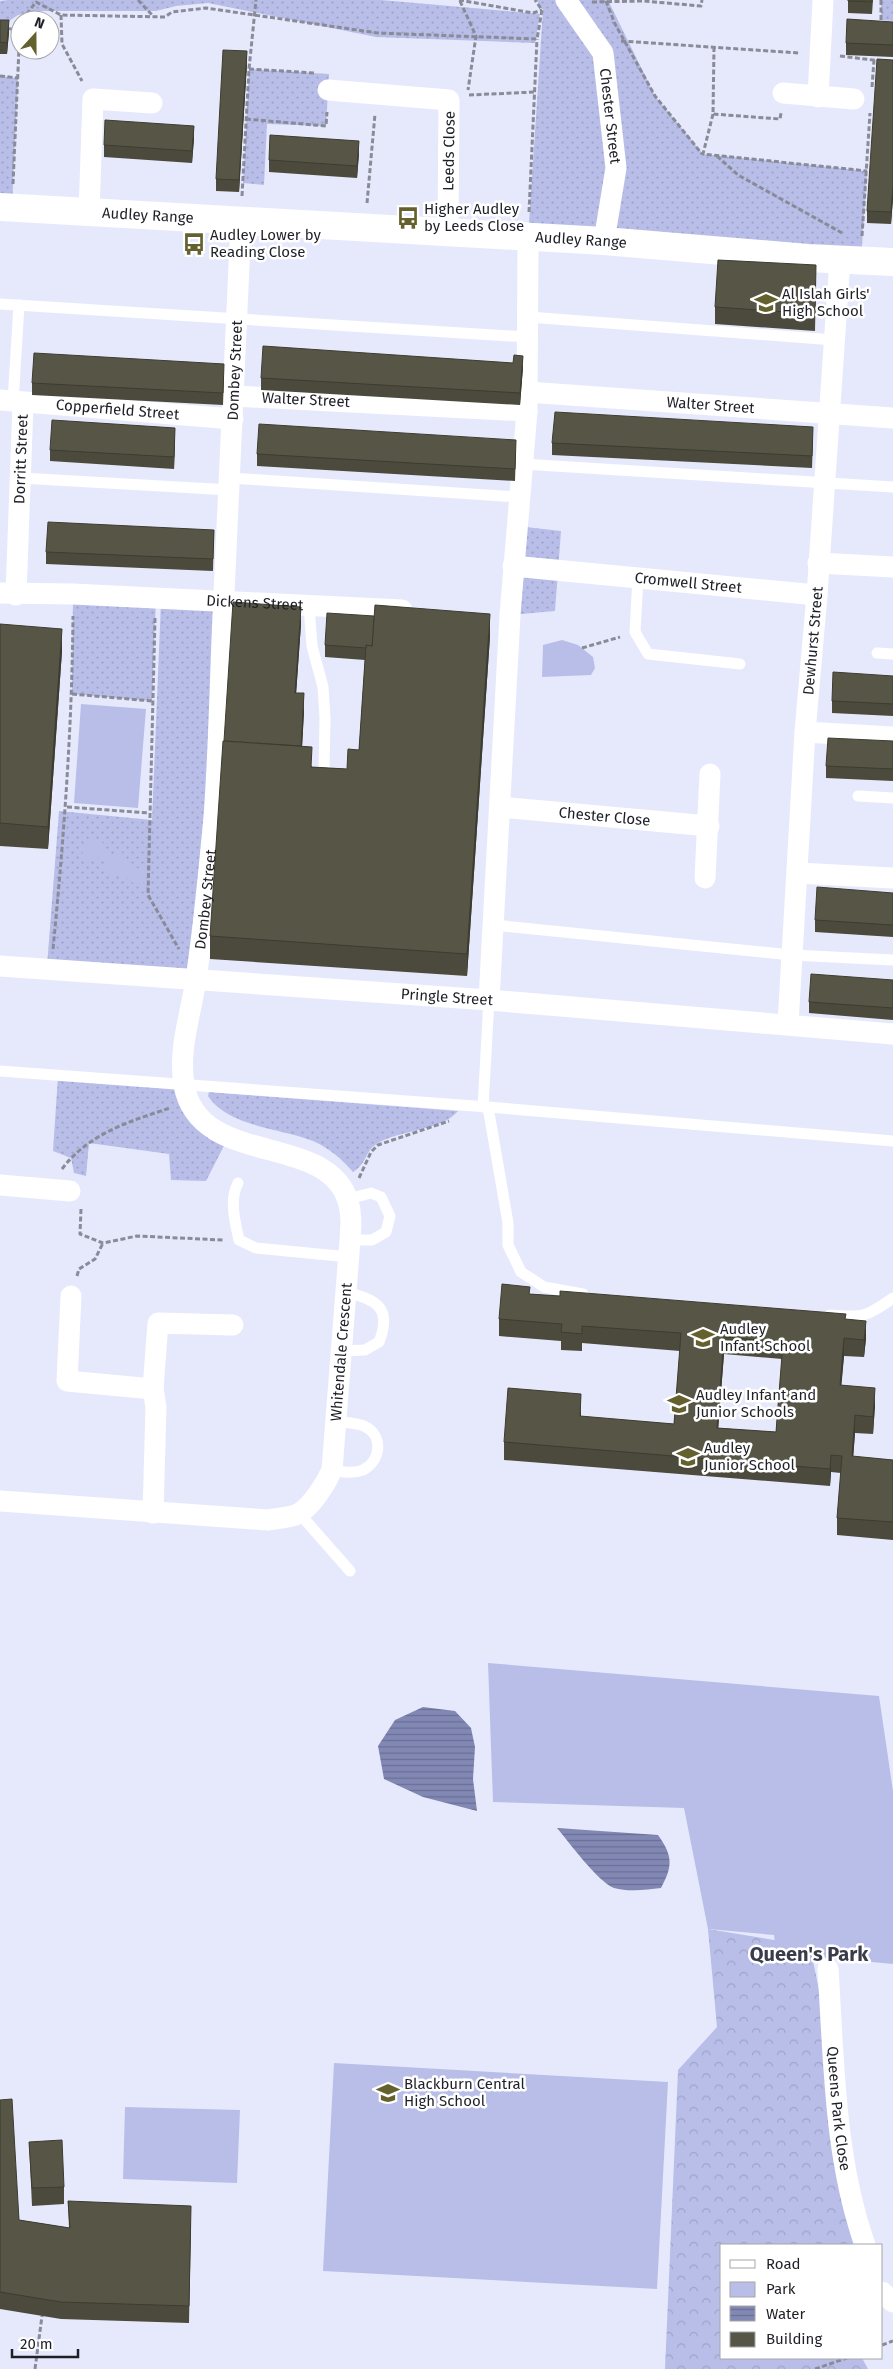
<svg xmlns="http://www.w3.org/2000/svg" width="893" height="2369" viewBox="0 0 893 2369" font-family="'Fira Sans',sans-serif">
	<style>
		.grass { fill: url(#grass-dots) }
		.forest { fill: url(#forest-crowns) }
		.green { fill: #b9bee9 }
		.water { fill: url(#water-rules) }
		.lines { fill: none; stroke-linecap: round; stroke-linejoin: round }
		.path { stroke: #898b98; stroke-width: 3; stroke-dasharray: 5 2.5; stroke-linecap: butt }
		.lane { stroke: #fff; stroke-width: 11 }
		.street { stroke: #fff; stroke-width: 21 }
		.secondary { stroke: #fff; stroke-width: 28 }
		.wall { fill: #4b4a3c; fill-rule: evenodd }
		.shaded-wall { fill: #3d3c31 }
		.building { fill: #575646; stroke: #3d3c31; fill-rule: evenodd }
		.labels { text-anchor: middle; stroke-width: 5; stroke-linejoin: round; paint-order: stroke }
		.street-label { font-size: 15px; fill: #1f2027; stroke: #fff }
		.poi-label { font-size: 15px; fill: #1f2027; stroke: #fff; text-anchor: start }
		.district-label { font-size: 20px; font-weight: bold; fill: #3a3c4b; stroke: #fff }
	</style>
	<defs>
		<pattern id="grass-dots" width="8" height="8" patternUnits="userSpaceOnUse" patternTransform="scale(1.25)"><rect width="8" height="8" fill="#b9bee9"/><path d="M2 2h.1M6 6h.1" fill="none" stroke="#9fa3c8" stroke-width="1.8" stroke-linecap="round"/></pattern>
		<pattern id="forest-crowns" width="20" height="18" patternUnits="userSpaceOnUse" patternTransform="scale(1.25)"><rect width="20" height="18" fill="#b9bee9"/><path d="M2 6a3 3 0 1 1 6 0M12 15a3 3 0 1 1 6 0" fill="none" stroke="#9fa3c8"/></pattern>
		<pattern id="water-rules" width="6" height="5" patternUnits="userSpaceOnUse" patternTransform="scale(1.25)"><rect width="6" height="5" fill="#8288b4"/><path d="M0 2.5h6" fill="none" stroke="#6a6f92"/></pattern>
	</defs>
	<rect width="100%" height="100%" fill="#e6e9fc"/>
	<g class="grass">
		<polygon points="381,0 540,14 535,43 376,37 208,3 176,6 156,11 42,11 18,15 6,23 0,23 0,1 8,0"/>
		<polygon points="536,0 608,0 655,96 703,154 867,171 861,260 528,238 543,10"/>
		<polygon points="881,0 893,0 893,21 881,20"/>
		<polygon points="249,69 329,74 326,126 267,124 264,185 243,183"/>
		<polygon points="0,76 18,78 12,207 0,207"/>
		<polygon points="517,526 561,531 555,611 510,615"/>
		<polygon points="73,594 156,598 152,701 72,694"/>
		<polygon points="161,602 218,604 196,979 47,966 59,811 152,820"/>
		<polygon points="58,1076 184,1086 229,1136 206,1181 171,1180 169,1154 89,1143 86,1176 74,1173 71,1158 53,1151"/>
		<path d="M209 1092 458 1111C443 1130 400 1130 378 1143 365 1150 367 1164 353 1172 342 1159 329 1148 313 1141 281 1128 228 1127 208 1096Z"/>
	</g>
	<polygon class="forest" points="708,1929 810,1946 871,2245 722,2245 722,2358 862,2358 868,2369 665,2369 678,2070 717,2027"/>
	<g class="green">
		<polygon points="562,640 578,645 593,657 595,668 591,675 542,677 543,645"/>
		<polygon points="81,704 146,709 138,808 74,803"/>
		<polygon points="89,840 102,841 106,853 112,856 121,851 130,865 144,871 143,890 124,876 106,876 106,864 99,858 88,862 82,852"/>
		<polygon points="488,1663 879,1696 893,1791 893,1964 776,1953 774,1935 708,1929 684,1808 493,1802"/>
		<polygon points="334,2063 668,2082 657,2289 323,2271"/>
		<polygon points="125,2107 240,2110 237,2183 123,2179"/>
	</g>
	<g class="water">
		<polygon points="423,1707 455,1711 471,1728 475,1747 473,1779 477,1811 423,1797 384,1779 378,1746 395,1720"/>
		<path d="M557 1828 658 1835C673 1856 673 1866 661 1888 646 1890 628 1892 614 1888 598 1882 568 1841 557 1828Z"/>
	</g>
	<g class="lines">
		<g class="path">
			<polyline points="138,0 153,16"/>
			<polyline points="459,0 533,13 542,10"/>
			<polyline points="460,1 476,36 468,90"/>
			<polyline points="606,1 615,24 655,96 702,154"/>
			<polyline points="592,2 643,1 701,6 702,0"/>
			<polyline points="61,15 62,44 82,81"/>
			<polyline points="22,20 36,2 61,15 165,17 172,12 206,8 378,33 537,39 542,10 535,0"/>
			<polyline points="881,20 881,0"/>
			<polyline points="0,28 12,29 20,23"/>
			<polyline points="621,41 799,53"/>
			<polyline points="714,47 713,114 780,119 781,113"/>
			<polyline points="840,56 881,61"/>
			<polyline points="249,69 315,73"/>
			<polyline points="0,76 18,78"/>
			<polyline points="872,87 874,60"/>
			<polyline points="469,95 535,92"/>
			<polyline points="713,114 703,154 867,171"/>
			<polyline points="246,119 326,126 327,112"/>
			<polyline points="717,156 738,175 844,234"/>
			<polyline points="13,184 20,25"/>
			<polyline points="242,196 249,69 256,0"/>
			<polyline points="367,203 375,114"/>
			<polyline points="529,212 537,39"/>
			<polyline points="862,236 870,113"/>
			<polyline points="155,618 148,895 179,949"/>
			<polyline points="582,648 620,637"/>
			<polyline points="72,694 152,701"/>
			<polyline points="67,807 149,813"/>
			<path d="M53 949C64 836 72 729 73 616"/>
			<path d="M62 1169C88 1134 130 1121 170 1108"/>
			<polyline points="359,1178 371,1152 378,1145 449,1121"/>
			<polyline points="81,1209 80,1234 103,1243 137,1236 223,1240"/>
			<polyline points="77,1276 79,1269 95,1259 103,1243"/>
			<polyline points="882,2345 893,2341"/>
			<polyline points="35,2369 42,2316"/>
			<polyline points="815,2369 847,2358"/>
		</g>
		<g class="lane">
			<polyline points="0,304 527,337"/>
			<polyline points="528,317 834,340"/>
			<polyline points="13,402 19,305"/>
			<polyline points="522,464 893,487"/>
			<polyline points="21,478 230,490"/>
			<polyline points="231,478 519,497"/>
			<polyline points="638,578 635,632 648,654 740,664"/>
			<polyline points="309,606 312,646 323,687 325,718 324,773"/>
			<polyline points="877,653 893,654"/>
			<polyline points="858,796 893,798"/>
			<polyline points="494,925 792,955 893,960"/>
			<polyline points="0,1071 488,1107 893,1141"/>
			<polyline points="483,1107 489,1000"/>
			<polyline points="488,1107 508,1223 508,1245 521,1272 544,1287 583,1294"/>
			<path d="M238 1183C229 1200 235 1222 239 1240L256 1248 349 1257"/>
			<polyline points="348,1199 371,1193 381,1197 390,1216 386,1232 372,1240 350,1240"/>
			<path d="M830 1315C863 1318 866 1317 893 1298"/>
			<path d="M341 1351 365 1350 379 1342C393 1307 375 1299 345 1292"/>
			<path d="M332 1470C342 1472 353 1474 363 1470 381 1461 384 1435 364 1426 357 1423 345 1423 337 1421"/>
			<polyline points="299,1513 350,1571"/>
		</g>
		<g class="street">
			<path id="s1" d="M566 0 603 53 616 168 604 241"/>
			<polyline points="328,90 449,100 448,233"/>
			<polyline points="783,93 854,99"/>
			<polyline points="818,97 823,0"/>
			<polyline points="89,212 93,99 152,103"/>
			<path id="s2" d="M527 392 893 418"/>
			<path id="s3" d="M234 396 527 411"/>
			<path id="s4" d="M0 400 233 419"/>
			<polyline points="818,563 893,567"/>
			<path id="s5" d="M513 566 817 595"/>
			<path id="s6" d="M0 593 73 594 402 610"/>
			<path id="s7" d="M16 595 23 403"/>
			<polyline points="805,732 893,737"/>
			<path id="s8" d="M500 807 709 826"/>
			<polyline points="798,873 893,878"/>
			<polyline points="705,878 710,774"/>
			<path id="s9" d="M0 966 489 1000 893 1034"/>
			<polyline points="489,1000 510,615 527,411 528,238"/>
			<path id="s10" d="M788 1024 805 732 817 595 840 259"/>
			<polyline points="0,1185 70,1191"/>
			<polyline points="71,1296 67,1381 153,1389"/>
			<path id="s11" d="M0 1501 268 1520C277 1518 292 1518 300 1513 313 1504 325 1485 332 1470L350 1240C351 1226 352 1214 348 1201 327 1131 199 1169 184 1085 178 1049 191 1014 196 979 204 926 209 871 214 817 219 750 220 682 223 615 230 484 236 353 241 222"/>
			<polyline points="153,1513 156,1407 153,1389 158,1323 233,1325"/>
			<path id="s12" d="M828 1969C834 2061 834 2157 865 2245"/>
			<polyline points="882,2292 893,2302"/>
		</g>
		<path class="secondary" id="s13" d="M0 207 604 241 808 258 893 262"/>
	</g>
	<g class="wall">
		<polygon points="848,0 873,0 872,14 848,13"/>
		<polygon points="0,20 9,32 7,54 0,54"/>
		<polygon points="893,22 893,57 846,55 846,43"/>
		<polygon points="893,60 893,198 891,224 867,223 867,211"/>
		<polygon points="247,63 239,192 216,191 216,179"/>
		<polygon points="194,138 192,163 104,157 104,145"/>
		<polygon points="359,153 357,178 269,172 269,160"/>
		<polygon points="816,282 815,331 715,324 715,307"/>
		<polygon points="523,367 520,405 261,390 261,378"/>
		<polygon points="224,376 223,405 32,395 32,383"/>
		<polygon points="175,439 174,469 50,461 50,450"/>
		<polygon points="813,439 812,468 552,455 552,443"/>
		<polygon points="516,452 515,481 257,466 257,454"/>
		<polygon points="214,530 213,571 46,564 46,552"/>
		<polygon points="0,624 62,651 48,849 0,846"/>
		<polygon points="301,624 296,693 304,711 302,746 312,767 347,769 359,750 365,660 325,657 325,645 490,636 467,976 210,959 210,936"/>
		<polygon points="893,676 893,716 832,713 832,701"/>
		<polygon points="893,741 893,781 826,778 826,766"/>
		<polygon points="893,893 893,937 815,932 815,920"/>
		<polygon points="893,980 893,1020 809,1013 809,1002"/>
		<path d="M530 1294 846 1319 866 1338 864 1357 844 1356 841 1385 875 1405 873 1434 855 1433 853 1457 893 1460V1540L837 1535V1518L841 1473 831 1472 830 1486 504 1460V1442L581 1411V1417L674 1424 680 1351 582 1343V1351L561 1350V1341L499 1336V1319ZM724 1354 782 1359 776 1432 718 1428Z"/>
		<polygon points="0,2100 19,2220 69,2228 68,2201 191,2223 189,2323 61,2319 0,2309"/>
		<polygon points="29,2142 64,2187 64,2204 32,2206"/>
	</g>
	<g class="shaded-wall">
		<polygon points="9,20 9,32 7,54 7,43"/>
		<polygon points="247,51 247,63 239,192 239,180"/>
		<polygon points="194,126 194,138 192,163 192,151"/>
		<polygon points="359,141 359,153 357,178 357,166"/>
		<polygon points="893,186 893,198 891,224 891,212"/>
		<polygon points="523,356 523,367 520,405 520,393"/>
		<polygon points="175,428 175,439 174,469 174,457"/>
		<polygon points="301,607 301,624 295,710 295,693"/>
		<polygon points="490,614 490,636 467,976 467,954"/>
		<polygon points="62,629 62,651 48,849 48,827"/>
		<polygon points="304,693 304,711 301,768 301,751"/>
		<polygon points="866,1321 866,1338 864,1357 864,1340"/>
		<polygon points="724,1337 724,1354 717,1445 717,1428"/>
		<polygon points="844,1338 844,1356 840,1402 840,1385"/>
		<polygon points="875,1388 875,1405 873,1434 873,1417"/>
		<polygon points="581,1394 581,1411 580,1434 580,1416"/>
		<polygon points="855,1415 855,1433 852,1474 852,1456"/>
		<polygon points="831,1455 831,1472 830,1486 830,1469"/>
	</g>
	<g class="building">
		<polygon points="848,0 872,0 872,2 848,1"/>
		<polygon points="847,19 893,22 893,45 846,43"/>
		<polygon points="0,20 9,20 7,43 0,42"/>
		<polygon points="223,50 247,51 239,180 216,179"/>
		<polygon points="877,59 893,60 893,186 891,212 867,211"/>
		<polygon points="105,120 194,126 192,151 104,145"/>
		<polygon points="270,135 359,141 357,166 269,160"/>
		<polygon points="718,260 816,265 815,314 715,307"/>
		<polygon points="263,346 513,363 514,355 523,356 520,393 261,378"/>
		<polygon points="34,353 224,364 223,393 32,383"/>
		<polygon points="555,412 813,427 812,456 552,443"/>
		<polygon points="52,420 175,428 174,457 50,450"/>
		<polygon points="259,424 516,440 515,469 257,454"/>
		<polygon points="48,522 214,530 213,559 46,552"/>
		<polygon points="233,602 301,607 295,693 304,693 301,746 224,741"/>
		<polygon points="375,605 490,614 467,954 210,936 223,741 312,747 311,767 347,769 348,749 359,750 366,645 372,646"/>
		<polygon points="327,613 374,616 372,646 366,645 366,648 325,645"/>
		<polygon points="0,624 62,629 48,827 0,823"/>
		<polygon points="833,672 893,676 893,704 832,701"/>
		<polygon points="828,738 893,741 893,769 826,766"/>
		<polygon points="817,887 893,893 893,925 815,920"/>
		<polygon points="811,974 893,980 893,1008 809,1002"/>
		<path d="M502 1284 530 1287 529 1294 560 1296V1291L846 1314 845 1319 866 1321 864 1340 844 1338 840 1385 875 1388 873 1417 855 1415 852 1456 893 1460V1522L837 1518 842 1456 831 1455 830 1469 504 1442 508 1388 581 1394 580 1416 674 1424 681 1333 582 1326V1334L561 1332 562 1324 499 1319ZM724 1337 783 1342 776 1432 717 1428Z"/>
		<polygon points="12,2099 19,2220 70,2228 68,2201 191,2206 189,2306 61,2302 0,2292 0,2100"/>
		<polygon points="62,2140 64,2187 32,2188 29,2142"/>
	</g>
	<defs>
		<symbol id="bus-bare" viewBox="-9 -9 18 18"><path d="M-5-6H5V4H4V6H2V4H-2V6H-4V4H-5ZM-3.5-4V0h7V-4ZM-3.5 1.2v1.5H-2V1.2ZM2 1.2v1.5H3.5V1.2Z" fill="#65612e" stroke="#fff" stroke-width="2.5" paint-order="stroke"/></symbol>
		<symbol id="school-bare" viewBox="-9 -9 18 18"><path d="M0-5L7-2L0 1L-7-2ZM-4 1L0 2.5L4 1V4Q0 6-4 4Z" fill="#65612e" stroke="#fff" stroke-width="2.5" paint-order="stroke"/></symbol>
	</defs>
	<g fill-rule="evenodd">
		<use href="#bus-bare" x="392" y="202" width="32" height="32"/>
		<use href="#bus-bare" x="178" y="228" width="32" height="32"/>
		<use href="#school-bare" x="750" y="287" width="32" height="32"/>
		<use href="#school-bare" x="687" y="1322" width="32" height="32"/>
		<use href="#school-bare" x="663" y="1388" width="32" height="32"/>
		<use href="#school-bare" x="672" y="1441" width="32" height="32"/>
		<use href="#school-bare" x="372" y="2077" width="32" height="32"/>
	</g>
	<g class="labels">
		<g class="street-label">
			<text dy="5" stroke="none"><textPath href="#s1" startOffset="128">Chester Street</textPath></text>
			<text transform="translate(449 151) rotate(-89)" y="5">Leeds Close</text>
			<text dy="5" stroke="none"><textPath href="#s13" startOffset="148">Audley Range</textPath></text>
			<text dy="5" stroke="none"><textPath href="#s13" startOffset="582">Audley Range</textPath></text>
			<text dy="5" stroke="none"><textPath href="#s11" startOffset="1556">Dombey Street</textPath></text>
			<text dy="5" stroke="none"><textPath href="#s3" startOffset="72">Walter Street</textPath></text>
			<text dy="5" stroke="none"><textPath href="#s2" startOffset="184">Walter Street</textPath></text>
			<text dy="5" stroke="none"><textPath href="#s4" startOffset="118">Copperfield Street</textPath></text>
			<text dy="5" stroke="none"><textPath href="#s7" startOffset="136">Dorritt Street</textPath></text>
			<text dy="5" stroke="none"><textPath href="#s5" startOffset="176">Cromwell Street</textPath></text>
			<text dy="5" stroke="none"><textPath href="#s6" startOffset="255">Dickens Street</textPath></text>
			<text dy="5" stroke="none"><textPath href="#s10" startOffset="384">Dewhurst Street</textPath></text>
			<text dy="5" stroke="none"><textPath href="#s8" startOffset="105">Chester Close</textPath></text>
			<text dy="5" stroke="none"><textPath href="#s11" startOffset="1026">Dombey Street</textPath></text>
			<text dy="5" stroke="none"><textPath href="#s9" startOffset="448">Pringle Street</textPath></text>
			<text dy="5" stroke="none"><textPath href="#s11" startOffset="474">Whitendale Crescent</textPath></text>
			<text dy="5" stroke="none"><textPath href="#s12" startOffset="140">Queens Park Close</textPath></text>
		</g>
		<g class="poi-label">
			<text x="424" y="214">Higher Audley<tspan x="424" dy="17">by Leeds Close</tspan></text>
			<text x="210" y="240">Audley Lower by<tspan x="210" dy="17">Reading Close</tspan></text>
			<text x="782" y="299">Al Islah Girls'<tspan x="782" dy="17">High School</tspan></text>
			<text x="720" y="1334">Audley<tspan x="720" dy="17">Infant School</tspan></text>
			<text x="696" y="1400">Audley Infant and<tspan x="696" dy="17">Junior Schools</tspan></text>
			<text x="704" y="1453">Audley<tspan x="704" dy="17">Junior School</tspan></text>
			<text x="404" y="2089">Blackburn Central<tspan x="404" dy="17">High School</tspan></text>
		</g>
		<g class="district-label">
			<text x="809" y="1961">Queen's Park</text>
		</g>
	</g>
	<rect x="720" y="2244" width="162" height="115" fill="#ffffff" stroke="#a5a6a9"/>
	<rect x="730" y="2260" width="25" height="8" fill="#ffffff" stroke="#a5a6a9"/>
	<text x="766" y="2269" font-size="15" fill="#1f2027">Road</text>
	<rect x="730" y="2282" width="25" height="15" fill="#b9bee9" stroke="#a5a6a9"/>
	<text x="766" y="2294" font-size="15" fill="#1f2027">Park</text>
	<rect x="730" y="2306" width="25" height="15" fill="url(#water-rules)" stroke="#a5a6a9"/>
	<text x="766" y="2319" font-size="15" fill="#1f2027">Water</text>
	<rect x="730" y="2332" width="25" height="15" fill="#575646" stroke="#a5a6a9"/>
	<text x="766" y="2344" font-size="15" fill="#1f2027">Building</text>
	<g transform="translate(35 35) rotate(21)"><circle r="24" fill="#ffffff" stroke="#a5a6a9"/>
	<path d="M0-4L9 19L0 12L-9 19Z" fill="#65612e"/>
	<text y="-8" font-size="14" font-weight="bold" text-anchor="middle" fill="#1f2027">N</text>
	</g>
	<path d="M12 2349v8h66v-8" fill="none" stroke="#1f2027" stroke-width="2.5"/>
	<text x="20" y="2349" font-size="15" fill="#1f2027" stroke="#ffffff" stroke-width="4" paint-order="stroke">20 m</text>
</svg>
